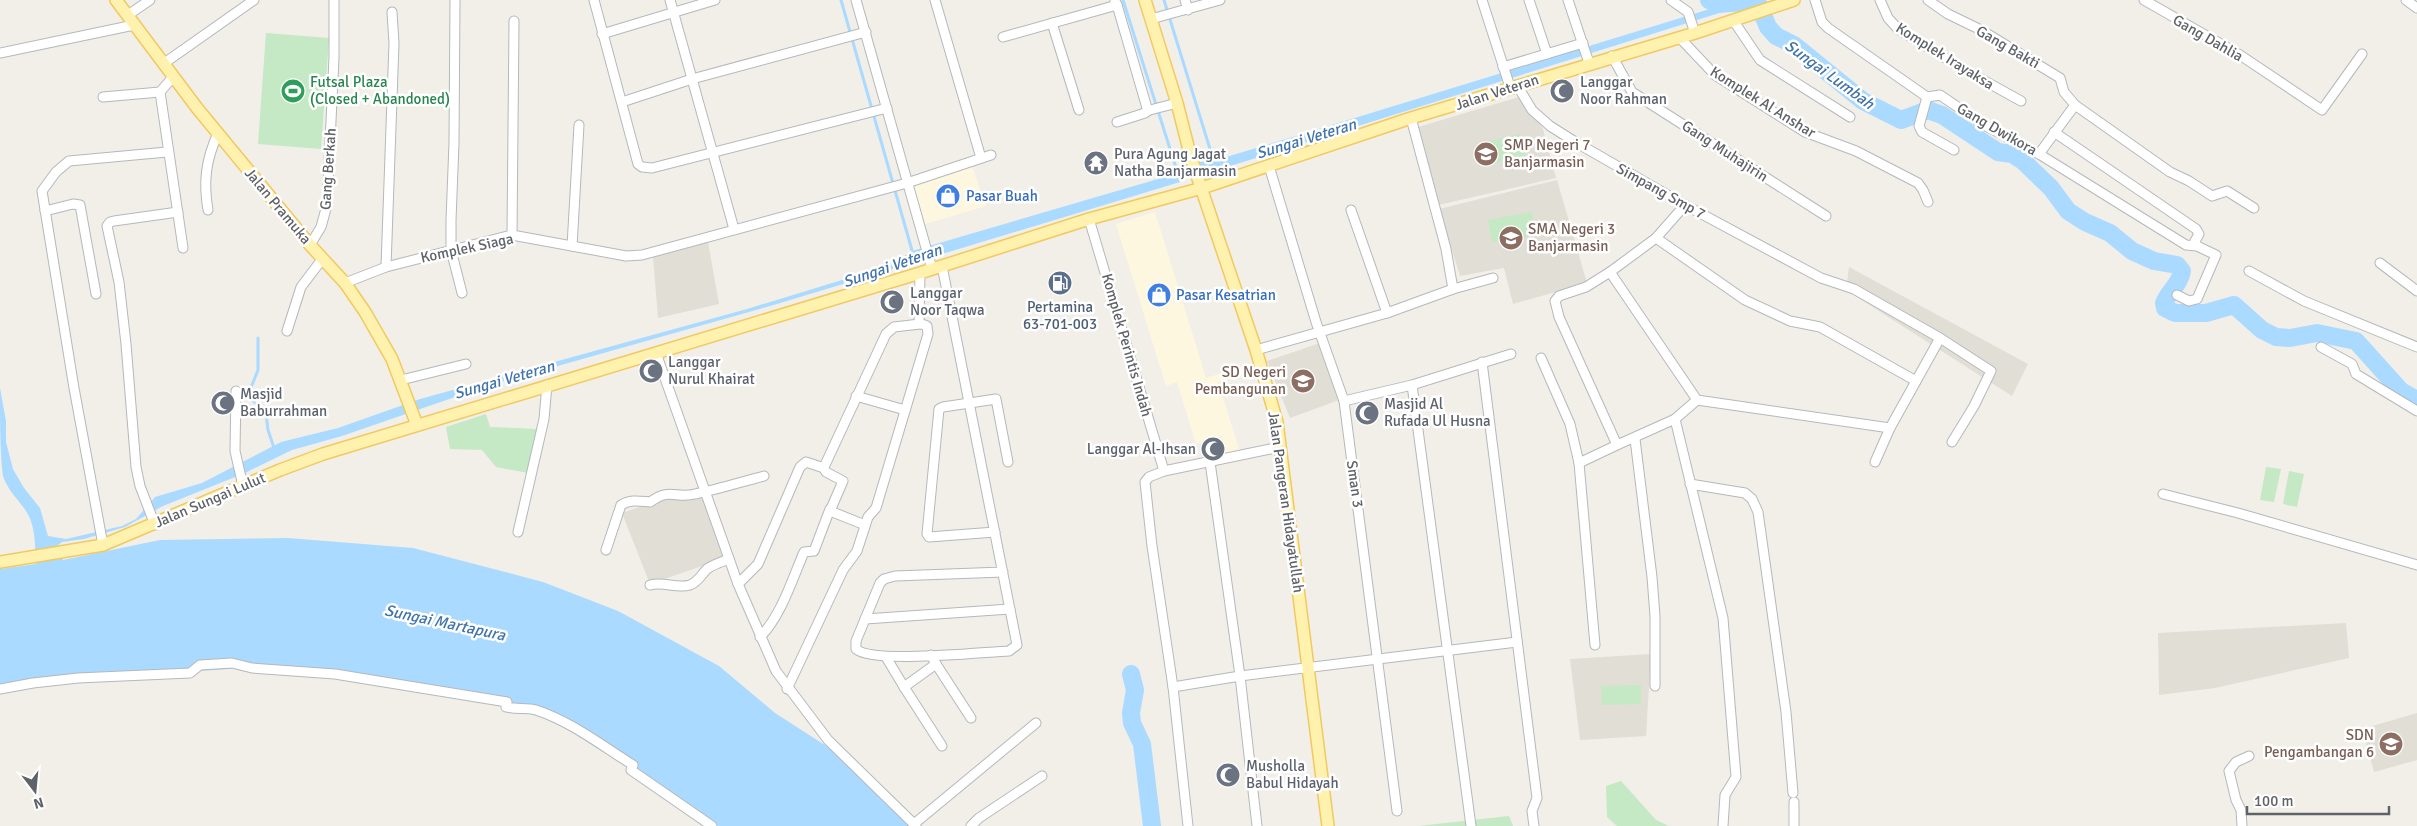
<svg xmlns="http://www.w3.org/2000/svg" width="2417" height="826" viewBox="0 0 2417 826" font-family="Signika,sans-serif">
	<style>
		.commercial { fill: #fef7e0 }
		.education { fill: #e1ded6 }
		.green { fill: #c5e8c5 }
		.water { fill: #aadaff }
		.lines { fill: none; stroke-linecap: round; stroke-linejoin: round }
		.stream { stroke: #aadaff; stroke-width: 3 }
		.river { stroke: #aadaff; stroke-width: 18 }
		.minor-casing { stroke: #b5b8bc; stroke-width: 11 }
		.major-casing { stroke: #f2c960; stroke-width: 14 }
		.minor { stroke: #fff; stroke-width: 9 }
		.major { stroke: #fff2af; stroke-width: 11 }
		.labels { text-anchor: middle; stroke-width: 5; stroke-linejoin: round; paint-order: stroke }
		.street-label { font-size: 15px; fill: #5f6368; stroke: #fff }
		.leisure-label { font-size: 15px; fill: #27864d; stroke: #fff; text-anchor: start }
		.worship-label { font-size: 15px; fill: #5b616d; stroke: #fff; text-anchor: start }
		.education-label { font-size: 15px; fill: #785e54; stroke: #fff; text-anchor: start }
		.shop-label { font-size: 15px; fill: #366cbe; stroke: #fff; text-anchor: start }
		.service-label { font-size: 15px; fill: #4e5e75; stroke: #fff }
		.water-label { font-size: 16px; font-style: italic; fill: #4174aa; stroke: #fff }
	</style>
	<rect width="100%" height="100%" fill="#f1efe8"/>
	<g class="commercial">
		<polygon points="972,166 986,206 922,225 910,186"/>
		<polygon points="1155,212 1206,378 1248,365 1250,372 1218,382 1240,452 1227,456 1221,436 1196,444 1177,382 1166,386 1116,224"/>
	</g>
	<g class="education">
		<polygon points="1522,96 1543,129 1556,178 1434,206 1415,128"/>
		<polygon points="1557,180 1587,283 1513,304 1504,268 1460,276 1439,209"/>
		<polygon points="708,242 719,304 658,318 653,257"/>
		<polygon points="1849,267 2028,364 2012,396 1846,290"/>
		<polygon points="1320,343 1339,400 1290,418 1267,361"/>
		<polygon points="698,487 725,558 650,584 622,513"/>
		<polygon points="2346,623 2349,658 2215,688 2159,695 2158,633"/>
		<polygon points="1651,654 1646,736 1580,740 1570,659"/>
		<polygon points="2417,713 2417,760 2374,772 2362,729"/>
	</g>
	<g class="green">
		<polygon points="266,33 329,38 321,149 258,144"/>
		<polygon points="1520,134 1525,156 1482,166 1477,144"/>
		<polygon points="1532,212 1536,235 1492,242 1488,220"/>
		<polygon points="486,414 490,427 537,429 528,473 496,467 482,450 450,449 446,427"/>
		<polygon points="2266,467 2281,469 2274,502 2260,500"/>
		<polygon points="2289,471 2304,474 2297,507 2283,504"/>
		<polygon points="1641,685 1641,704 1602,705 1601,686"/>
		<polygon points="1621,781 1656,820 1669,826 1617,826 1607,817 1606,786"/>
		<polygon points="1509,816 1513,826 1418,826"/>
	</g>
	<path class="water" d="M1739 0H1761L1211 172 1205 169 1184 175 1180 182 777 304 487 386 342 436 292 450 245 473 163 506 125 527 84 539 62 542 58 545 63 560 160 540 288 538 413 548 543 582 618 611 719 666 775 713 831 749 909 826H719L531 706 410 686 243 668 0 685V569L36 564C35 547 36 526 26 511 18 499 8 491 3 476 0 453 0 414 0 388L6 421V442L13 469 24 488 40 508 48 536 66 539 122 526 136 519 155 497 202 483 281 442 338 428 420 399 747 309 891 265 912 251 1175 174 1179 165 1223 158 1296 136Z"/>
	<g class="lines">
		<g class="stream">
			<polyline points="841,0 913,254"/>
			<polyline points="1123,0 1177,171"/>
			<polyline points="1164,0 1214,162"/>
			<polyline points="258,338 258,370 248,395 266,414 268,430 274,448"/>
		</g>
		<g class="river">
			<path d="M1709 0 1717 4 1757 1 1768 27 1776 36 1794 45 1863 101 1901 120 1928 110 1942 115 1998 152 2012 154 2023 161 2051 188 2068 211 2085 222 2110 233 2132 251 2154 261 2177 265 2182 271C2180 284 2169 291 2164 303L2165 308 2175 313H2206L2234 305 2262 330 2276 337 2290 338 2317 333 2356 341 2401 391 2417 400"/>
			<polyline points="1131,674 1135,690 1131,713 1132,723 1142,744 1152,826"/>
		</g>
		<defs>
			<g id="minor">
				<polyline points="455,0 454,143 451,220 451,250 462,293"/>
				<polyline points="594,0 638,164 642,167 652,168 887,108"/>
				<polyline points="670,0 734,229"/>
				<polyline points="856,0 932,269"/>
				<polyline points="935,0 981,158"/>
				<polyline points="1185,0 1188,10"/>
				<polyline points="1482,0 1510,87"/>
				<polyline points="1529,0 1547,54"/>
				<polyline points="1568,0 1589,63"/>
				<polyline points="1671,0 1688,12 1695,33"/>
				<polyline points="1815,0 1822,22 1828,28 1927,97 1940,95 1984,125 2039,154 2186,245 2197,246"/>
				<polyline points="1880,0 1888,18 1898,29 1965,70 2021,101"/>
				<polyline points="1928,0 1948,14 1981,30 2060,78 2064,92 2075,105"/>
				<polyline points="2144,0 2240,55 2322,110 2362,54"/>
				<polyline points="2406,0 2417,8"/>
				<polyline points="1117,5 1147,108 1150,110 1177,103"/>
				<polyline points="128,15 150,0"/>
				<polyline points="1151,19 1220,0"/>
				<polyline points="1733,20 1760,60 1850,117"/>
				<polyline points="1052,23 1079,110"/>
				<polyline points="602,34 715,0"/>
				<polyline points="1003,37 1117,5 1115,1"/>
				<polyline points="1679,37 1715,75 1805,132 1856,151 1918,183 1923,190 1928,202"/>
				<polyline points="0,53 134,25"/>
				<polyline points="1612,56 1632,92 1826,216"/>
				<polyline points="163,64 254,0"/>
				<polyline points="1503,67 1583,43"/>
				<polyline points="173,77 160,92 183,248"/>
				<polyline points="1517,85 1532,110 1550,126 1577,143 1685,205 1821,278 1854,289 1940,338 1991,371 1974,406 1952,442"/>
				<polyline points="103,97 160,92"/>
				<polyline points="1927,97 1919,126 1922,132 1954,150"/>
				<polyline points="622,102 692,79 866,32"/>
				<polyline points="1411,118 1446,249 1453,289"/>
				<polyline points="1117,122 1145,113 1149,110"/>
				<polyline points="2054,132 2196,229 2199,234 2195,241 2197,246 2216,255 2197,299 2189,301 2177,295"/>
				<polyline points="2039,154 2075,105 2170,172 2189,181 2212,196 2227,191 2254,208"/>
				<polyline points="1269,166 1316,322 1344,401 1397,811"/>
				<polyline points="1685,205 1656,238 1610,272 1697,400 1890,428"/>
				<path d="M208 210C203 181 206 160 218 133"/>
				<polyline points="1351,210 1387,313"/>
				<polyline points="45,211 73,204 80,205 96,294"/>
				<polyline points="1089,219 1164,471"/>
				<polyline points="512,235 514,21"/>
				<polyline points="1656,238 1745,300 1790,321 1820,327 1916,381"/>
				<polyline points="310,245 321,227 327,205 334,58 334,0"/>
				<polyline points="572,246 579,125"/>
				<polyline points="2380,263 2417,291"/>
				<path d="M942 266 1017 645 1009 651C983 652 872 664 856 649V641L880 583 884 579 895 576 1003 572"/>
				<polyline points="386,267 394,43 392,12"/>
				<polyline points="2249,271 2304,301 2417,347"/>
				<polyline points="1610,272 1586,287 1559,296 1555,301 1559,317 1617,445 1675,419 1697,400"/>
				<polyline points="345,283 386,267 512,235 626,256 642,255 907,183 991,155"/>
				<polyline points="287,331 301,287 323,258"/>
				<polyline points="2321,347 2352,364 2356,374 2417,411"/>
				<polyline points="1256,350 1387,313 1453,289 1493,278"/>
				<polyline points="656,353 738,584 776,671 828,740 916,826"/>
				<polyline points="1541,358 1570,424 1579,463 1617,445"/>
				<polyline points="1482,362 1537,798 1532,811 1534,826"/>
				<polyline points="401,380 466,364"/>
				<polyline points="1412,385 1471,826"/>
				<polyline points="236,391 235,451 243,486"/>
				<polyline points="856,396 905,410"/>
				<polyline points="1344,401 1412,385 1511,354"/>
				<polyline points="1675,419 1723,618 1736,777 1725,795 1723,826"/>
				<polyline points="1635,439 1652,577 1655,616 1655,686"/>
				<polyline points="1210,462 1240,676 1257,826"/>
				<polyline points="1875,462 1890,428 1940,338"/>
				<polyline points="1579,463 1595,645"/>
				<polyline points="823,467 826,472 843,481 830,511 865,525"/>
				<polyline points="1690,484 1745,493 1752,499 1758,512 1786,712 1793,793"/>
				<polyline points="2163,494 2238,513 2417,565"/>
				<polyline points="155,525 140,486 136,467 126,344 119,282 107,226 110,222 114,221 178,212"/>
				<polyline points="518,532 544,419 547,385"/>
				<polyline points="995,532 929,537 927,534 939,409 943,407 996,399 1008,462"/>
				<polyline points="103,545 74,388 42,191 56,172 69,161 167,152"/>
				<path d="M606 550 621 505C631 499 639 501 650 502 671 487 675 499 695 494 718 489 741 482 764 476"/>
				<polyline points="738,584 758,564 800,467 806,462 821,467 825,465 886,334 894,327 920,324"/>
				<path d="M650 585C664 581 676 589 690 585 698 582 701 575 707 569 714 564 722 562 729 559"/>
				<polyline points="865,619 1010,609"/>
				<path d="M760 637C781 616 792 580 804 552L814 551 830 509"/>
				<polyline points="931,655 936,664 904,687 942,746"/>
				<polyline points="886,657 904,687"/>
				<polyline points="936,664 971,718"/>
				<polyline points="1173,687 1240,676 1517,642"/>
				<path d="M0 689 33 683 78 678 190 673 200 665 232 663 252 668 335 674 507 702 506 707C517 710 526 707 536 710 572 722 601 745 633 765L631 770 712 826"/>
				<polyline points="787,689 843,570 857,551 868,517 876,508 928,334 927,326 919,323 920,273"/>
				<polyline points="914,824 1036,723"/>
				<polyline points="971,826 979,818 1042,776"/>
				<polyline points="1188,826 1173,687 1152,546 1145,482 1149,477 1164,471 1280,447"/>
				<polyline points="1794,826 1794,802"/>
				<polyline points="2242,826 2241,810 2236,800 2229,771 2236,762 2249,756"/>
			</g>
			<g id="major">
				<polyline points="116,0 197,108 310,245 345,283 365,312 392,359 417,425"/>
				<polyline points="1145,0 1177,103 1191,158 1256,350 1277,422 1328,826"/>
				<polyline points="0,562 103,545 280,470 323,454 920,273 1089,219 1202,188 1411,118 1695,33 1794,0"/>
			</g>
		</defs>
		<use href="#minor" class="minor-casing"/>
		<use href="#major" class="major-casing"/>
		<use href="#minor" class="minor"/>
		<use href="#major" class="major"/>
	</g>
	<defs>
		<symbol id="stadium-disc" viewBox="-11 -11 22 22"><circle r="9.5" fill="#2e9e5b" stroke="#fff"/><path d="M0-5a6.5 5 0 1 0 0 10a6.5 5 0 1 0 0-10ZM-3.5-1.8h7v3.6h-7Z" fill="#fff"/></symbol>
		<symbol id="mosque-disc" viewBox="-11 -11 22 22"><circle r="9.5" fill="#6b7280" stroke="#fff"/><path d="M3.5-4.9A6 6 0 1 0 3.5 4.9A5 5 0 1 1 3.5-4.9Z" fill="#fff"/></symbol>
		<symbol id="school-disc" viewBox="-11 -11 22 22"><circle r="9.5" fill="#8d6e63" stroke="#fff"/><path d="M0-5L7-2L0 1L-7-2ZM-4 1L0 2.5L4 1V4Q0 6-4 4Z" fill="#fff"/></symbol>
		<symbol id="temple-disc" viewBox="-11 -11 22 22"><circle r="9.5" fill="#6b7280" stroke="#fff"/><path d="M0-6L5-2H3V0L6.5 2.5H4V6H1.5V3h-3V6H-4V2.5H-6.5L-3 0V-2H-5Z" fill="#fff"/></symbol>
		<symbol id="shop-disc" viewBox="-11 -11 22 22"><circle r="9.5" fill="#3f7fe0" stroke="#fff"/><path d="M-5-2.5h2.3a2.7 3.5 0 0 1 5.4 0H5L5.5 6h-11ZM-1.5-2.5h3a1.5 2.3 0 0 0-3 0Z" fill="#fff"/></symbol>
		<symbol id="fuel-disc" viewBox="-11 -11 22 22"><circle r="9.5" fill="#5c6f8a" stroke="#fff"/><path d="M-5.5-6h7V0h2V4h1.3V-2.5L3-4.5l.8-.8L6-3V5H2.5V1h-1V6h-7ZM-4.2-4.7v3.2H.2V-4.7Z" fill="#fff"/></symbol>
	</defs>
	<g fill-rule="evenodd">
		<use href="#stadium-disc" x="279" y="77" width="28" height="28"/>
		<use href="#mosque-disc" x="1548" y="77" width="28" height="28"/>
		<use href="#school-disc" x="1472" y="140" width="28" height="28"/>
		<use href="#temple-disc" x="1082" y="149" width="28" height="28"/>
		<use href="#shop-disc" x="934" y="182" width="28" height="28"/>
		<use href="#school-disc" x="1497" y="224" width="28" height="28"/>
		<use href="#fuel-disc" x="1046" y="269" width="28" height="28"/>
		<use href="#shop-disc" x="1145" y="281" width="28" height="28"/>
		<use href="#mosque-disc" x="878" y="288" width="28" height="28"/>
		<use href="#mosque-disc" x="637" y="357" width="28" height="28"/>
		<use href="#school-disc" x="1289" y="367" width="28" height="28"/>
		<use href="#mosque-disc" x="209" y="389" width="28" height="28"/>
		<use href="#mosque-disc" x="1353" y="399" width="28" height="28"/>
		<use href="#mosque-disc" x="1199" y="435" width="28" height="28"/>
		<use href="#school-disc" x="2377" y="730" width="28" height="28"/>
		<use href="#mosque-disc" x="1214" y="761" width="28" height="28"/>
	</g>
	<g class="labels">
		<g class="street-label">
			<text transform="translate(2208 38) rotate(30)" y="5">Gang Dahlia</text>
			<text transform="translate(2008 47) rotate(30)" y="5">Gang Bakti</text>
			<text transform="translate(1945 56) rotate(32)" y="5">Komplek Irayaksa</text>
			<text transform="translate(1497 92) rotate(-18)" y="5">Jalan Veteran</text>
			<text transform="translate(1763 102) rotate(32)" y="5">Komplek Al Anshar</text>
			<text transform="translate(1997 129) rotate(30)" y="5">Gang Dwikora</text>
			<text transform="translate(1725 151) rotate(33)" y="5">Gang Muhajirin</text>
			<text transform="translate(328 169) rotate(-86)" y="5">Gang Berkah</text>
			<text transform="translate(1661 191) rotate(29)" y="5">Simpang Smp 7</text>
			<text transform="translate(278 206) rotate(50)" y="5">Jalan Pramuka</text>
			<text transform="translate(467 248) rotate(-12)" y="5">Komplek Siaga</text>
			<text transform="translate(1127 345) rotate(74)" y="5">Komplek Perintis Indah</text>
			<text transform="translate(1355 484) rotate(82)" y="5">Sman 3</text>
			<text transform="translate(210 500) rotate(-23)" y="5">Jalan Sungai Lulut</text>
			<text transform="translate(1286 502) rotate(82)" y="5">Jalan Pangeran Hidayatullah</text>
		</g>
		<g class="leisure-label">
			<text x="310" y="87">Futsal Plaza<tspan x="310" dy="17">(Closed + Abandoned)</tspan></text>
		</g>
		<g class="worship-label">
			<text x="1580" y="87">Langgar<tspan x="1580" dy="17">Noor Rahman</tspan></text>
			<text x="1114" y="159">Pura Agung Jagat<tspan x="1114" dy="17">Natha Banjarmasin</tspan></text>
			<text x="910" y="298">Langgar<tspan x="910" dy="17">Noor Taqwa</tspan></text>
			<text x="668" y="367">Langgar<tspan x="668" dy="17">Nurul Khairat</tspan></text>
			<text x="240" y="399">Masjid<tspan x="240" dy="17">Baburrahman</tspan></text>
			<text x="1384" y="409">Masjid Al<tspan x="1384" dy="17">Rufada Ul Husna</tspan></text>
			<text x="1196" y="454" text-anchor="end">Langgar Al-Ihsan</text>
			<text x="1246" y="771">Musholla<tspan x="1246" dy="17">Babul Hidayah</tspan></text>
		</g>
		<g class="education-label">
			<text x="1504" y="150">SMP Negeri 7<tspan x="1504" dy="17">Banjarmasin</tspan></text>
			<text x="1528" y="234">SMA Negeri 3<tspan x="1528" dy="17">Banjarmasin</tspan></text>
			<text x="1286" y="377" text-anchor="end">SD Negeri<tspan x="1286" dy="17">Pembangunan</tspan></text>
			<text x="2374" y="740" text-anchor="end">SDN<tspan x="2374" dy="17">Pengambangan 6</tspan></text>
		</g>
		<g class="shop-label">
			<text x="966" y="201">Pasar Buah</text>
			<text x="1176" y="300">Pasar Kesatrian</text>
		</g>
		<g class="service-label">
			<text x="1060" y="312">Pertamina<tspan x="1060" dy="17">63-701-003</tspan></text>
		</g>
		<g class="water-label">
			<text transform="translate(1830 74) rotate(36)" y="6">Sungai Lumbah</text>
			<text transform="translate(1306 138) rotate(-17)" y="6">Sungai Veteran</text>
			<text transform="translate(892 265) rotate(-19)" y="6">Sungai Veteran</text>
			<text transform="translate(504 379) rotate(-16)" y="6">Sungai Veteran</text>
			<text transform="translate(445 622) rotate(12)" y="6">Sungai Martapura</text>
		</g>
	</g>
	<g transform="translate(35 791) rotate(164)" stroke="#ffffff" stroke-width="4" paint-order="stroke">
	<path d="M0-4L9 19L0 12L-9 19Z" fill="#5f6368"/>
	<text y="-8" font-size="14" font-weight="bold" text-anchor="middle" fill="#5f6368">N</text>
	</g>
	<path d="M2247 806v8h142v-8" fill="none" stroke="#5f6368" stroke-width="2.5"/>
	<text x="2254" y="806" font-size="15" fill="#5f6368" stroke="#ffffff" stroke-width="4" paint-order="stroke">100 m</text>
</svg>
